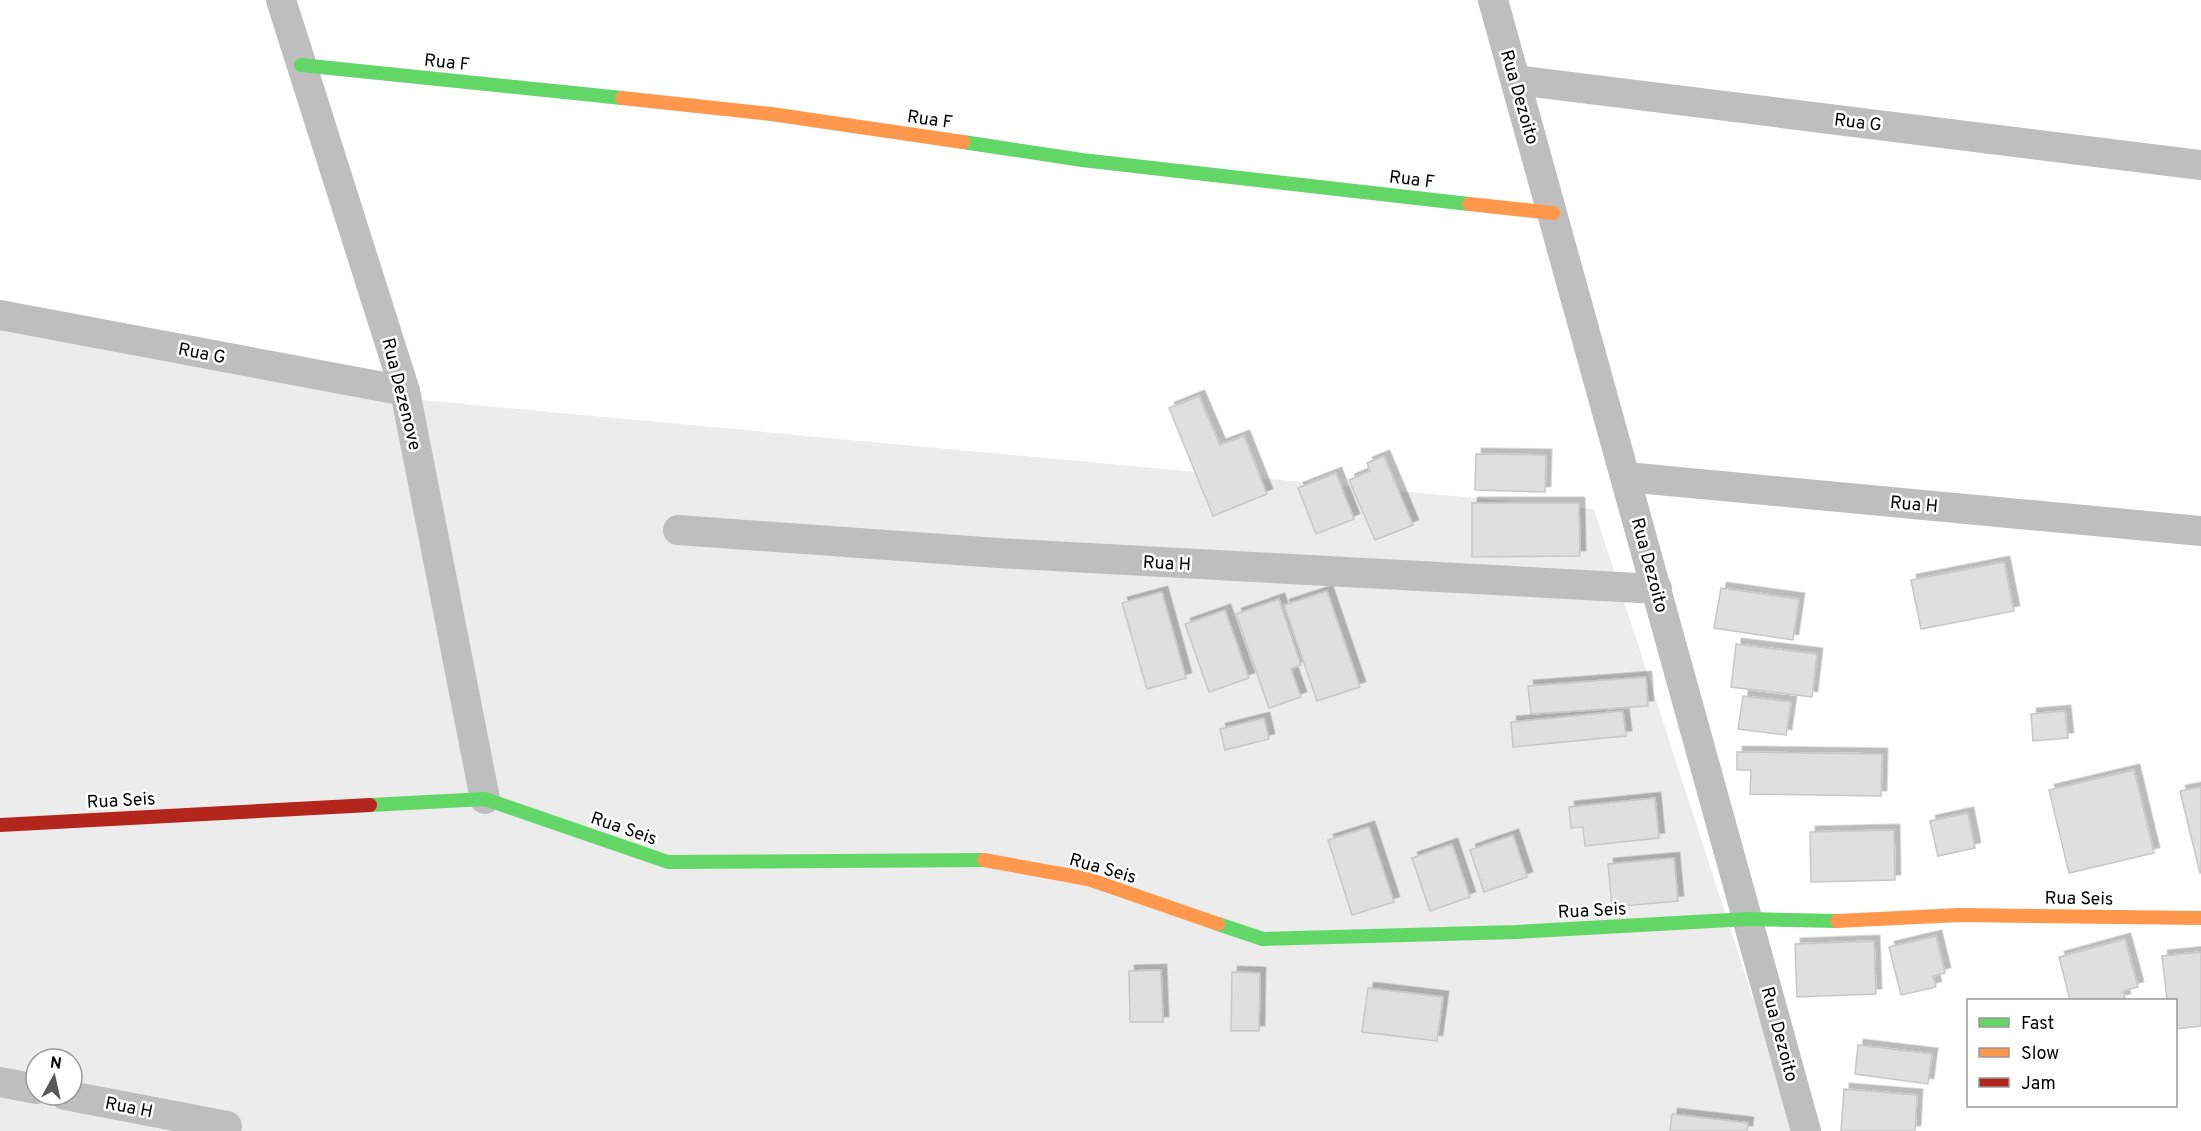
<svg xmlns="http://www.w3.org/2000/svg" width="2201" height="1131" viewBox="0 0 2201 1131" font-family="Overpass,sans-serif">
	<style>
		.green { fill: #ececec; fill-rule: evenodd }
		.building { fill: #dfdfdf; stroke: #c7c7c7; stroke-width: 1.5; filter: url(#shadow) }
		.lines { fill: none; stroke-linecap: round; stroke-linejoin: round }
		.street { stroke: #bebebe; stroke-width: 30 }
		.fast { stroke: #63d668; stroke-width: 14 }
		.slow { stroke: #ff974d; stroke-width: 14 }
		.jam { stroke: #b3261e; stroke-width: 14 }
		.labels { text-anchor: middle; stroke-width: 5; stroke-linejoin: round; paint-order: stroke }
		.street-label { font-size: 18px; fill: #000; stroke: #fff }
	</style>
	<defs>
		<filter id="shadow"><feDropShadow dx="5.5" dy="-5.5" stdDeviation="0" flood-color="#0004"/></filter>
	</defs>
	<rect width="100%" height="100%" fill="#fff"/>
	<path class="green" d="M0 314 389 397 1594 509 1796 1131H0ZM36 1059H72V1095H36Z"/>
	<g class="building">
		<polygon points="1199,396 1220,445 1244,436 1267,494 1213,516 1169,408"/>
		<polygon points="1476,454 1546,455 1545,492 1475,490"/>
		<polygon points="1384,456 1413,525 1375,540 1349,480 1370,471 1367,463"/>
		<polygon points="1336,473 1354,519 1316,534 1298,488"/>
		<polygon points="1472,503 1579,503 1580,556 1472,557"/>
		<polygon points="2004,562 2014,611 1921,629 1911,580"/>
		<polygon points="1721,588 1799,599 1793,640 1714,628"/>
		<polygon points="1327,591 1360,687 1317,701 1284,605"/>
		<polygon points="1162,592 1186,678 1147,689 1122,603"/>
		<polygon points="1279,599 1301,665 1291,669 1301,697 1269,708 1236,614"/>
		<polygon points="1225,610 1249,678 1209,692 1185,624"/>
		<polygon points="1736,644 1817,654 1812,697 1731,687"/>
		<polygon points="1646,677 1648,706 1531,714 1528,686"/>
		<polygon points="1743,696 1791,702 1786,735 1738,729"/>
		<polygon points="1623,711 1626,736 1513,747 1511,722"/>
		<polygon points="2065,711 2068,738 2033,741 2031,714"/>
		<polygon points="1264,718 1269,739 1225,750 1220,729"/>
		<polygon points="1737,752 1882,754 1881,796 1750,794 1751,770 1737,770"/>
		<polygon points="2134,770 2154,853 2069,873 2049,790"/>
		<polygon points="2201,787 2201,872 2200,873 2180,791"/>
		<polygon points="1655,798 1659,838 1585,846 1583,827 1571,828 1569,807"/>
		<polygon points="1968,813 1975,848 1938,856 1930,821"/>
		<polygon points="1369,827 1394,902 1352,915 1328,840"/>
		<polygon points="1894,830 1895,880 1811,882 1810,832"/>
		<polygon points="1513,835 1527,877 1484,892 1470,850"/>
		<polygon points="1452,844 1470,897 1430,911 1412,858"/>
		<polygon points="1674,858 1678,901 1612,907 1608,864"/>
		<polygon points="1936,936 1945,973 1933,976 1936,987 1901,995 1889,947"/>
		<polygon points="2125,939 2138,987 2123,991 2125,999 2119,1000 2070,1000 2059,957"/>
		<polygon points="1874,941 1876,994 1797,997 1795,944"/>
		<polygon points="2201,952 2201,1026 2176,1029 2176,1000 2167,1000 2162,956"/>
		<polygon points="1161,970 1163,1022 1130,1022 1129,971"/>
		<polygon points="1232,972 1260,973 1259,1031 1231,1031"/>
		<polygon points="1368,988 1443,997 1437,1041 1362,1032"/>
		<polygon points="1858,1045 1932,1054 1928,1084 1855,1074"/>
		<polygon points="1844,1089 1917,1095 1915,1131 1841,1131"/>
		<polygon points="1672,1114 1748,1123 1747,1131 1670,1131"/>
	</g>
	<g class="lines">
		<g class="street">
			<polyline points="281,0 405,391 485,799"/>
			<polyline points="1493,0 1806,1131"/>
			<polyline points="1516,80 2201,165"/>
			<polyline points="0,315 405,391"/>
			<polyline points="1626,477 2201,531"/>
			<polyline points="678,530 998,553 1657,589"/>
			<polyline points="0,1082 36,1089"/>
			<polyline points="65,1095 227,1126"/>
		</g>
		<g class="fast">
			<polyline points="301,65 622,98"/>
			<polyline points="963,142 1082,160 1469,204"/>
			<polyline points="370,805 485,799 668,862 984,860"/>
			<polyline points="1218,924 1263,939 1516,932 1748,919 1837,921"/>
		</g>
		<g class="slow">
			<polyline points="622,98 771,114 963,142"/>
			<polyline points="1469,204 1553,213"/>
			<polyline points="984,860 1088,879 1218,924"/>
			<polyline points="1837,921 1960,915 2201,918"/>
		</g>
		<polyline class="jam" points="0,825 370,805"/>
	</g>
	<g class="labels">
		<g class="street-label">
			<text transform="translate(447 62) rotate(6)" y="6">Rua F</text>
			<text transform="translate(1520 97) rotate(74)" y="6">Rua Dezoito</text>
			<text transform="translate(930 119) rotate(8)" y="6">Rua F</text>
			<text transform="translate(1858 122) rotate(7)" y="6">Rua G</text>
			<text transform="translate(1412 179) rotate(7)" y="6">Rua F</text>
			<text transform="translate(202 353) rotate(11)" y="6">Rua G</text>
			<text transform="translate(402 394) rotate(76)" y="6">Rua Dezenove</text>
			<text transform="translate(1914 504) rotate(5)" y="6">Rua H</text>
			<text transform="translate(1167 563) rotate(3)" y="6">Rua H</text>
			<text transform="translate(1650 565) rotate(75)" y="6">Rua Dezoito</text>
			<text transform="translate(121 800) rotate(-3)" y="6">Rua Seis</text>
			<text transform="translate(624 828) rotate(19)" y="6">Rua Seis</text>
			<text transform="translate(1103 868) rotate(16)" y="6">Rua Seis</text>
			<text transform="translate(2079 898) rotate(1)" y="6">Rua Seis</text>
			<text transform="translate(1592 910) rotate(-3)" y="6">Rua Seis</text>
			<text transform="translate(1780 1034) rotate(75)" y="6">Rua Dezoito</text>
			<text transform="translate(129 1107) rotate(11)" y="6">Rua H</text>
		</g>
	</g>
	<rect x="1967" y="999" width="210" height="108" fill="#ffffff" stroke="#999999" stroke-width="1.5"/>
	<rect x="1979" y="1018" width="30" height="9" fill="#63d668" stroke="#999999" stroke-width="1.5"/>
	<text x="2021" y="1029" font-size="18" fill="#000000">Fast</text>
	<rect x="1979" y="1048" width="30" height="9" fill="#ff974d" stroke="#999999" stroke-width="1.5"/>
	<text x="2021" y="1059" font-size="18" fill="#000000">Slow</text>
	<rect x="1979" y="1078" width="30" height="9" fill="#b3261e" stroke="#999999" stroke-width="1.5"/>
	<text x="2021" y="1089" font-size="18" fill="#000000">Jam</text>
	<g transform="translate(54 1077) rotate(8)"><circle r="28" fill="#ffffff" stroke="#999999" stroke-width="1.5"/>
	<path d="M0-4.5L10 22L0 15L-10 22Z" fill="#595959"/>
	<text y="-9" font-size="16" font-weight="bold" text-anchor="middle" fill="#000000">N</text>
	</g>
</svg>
